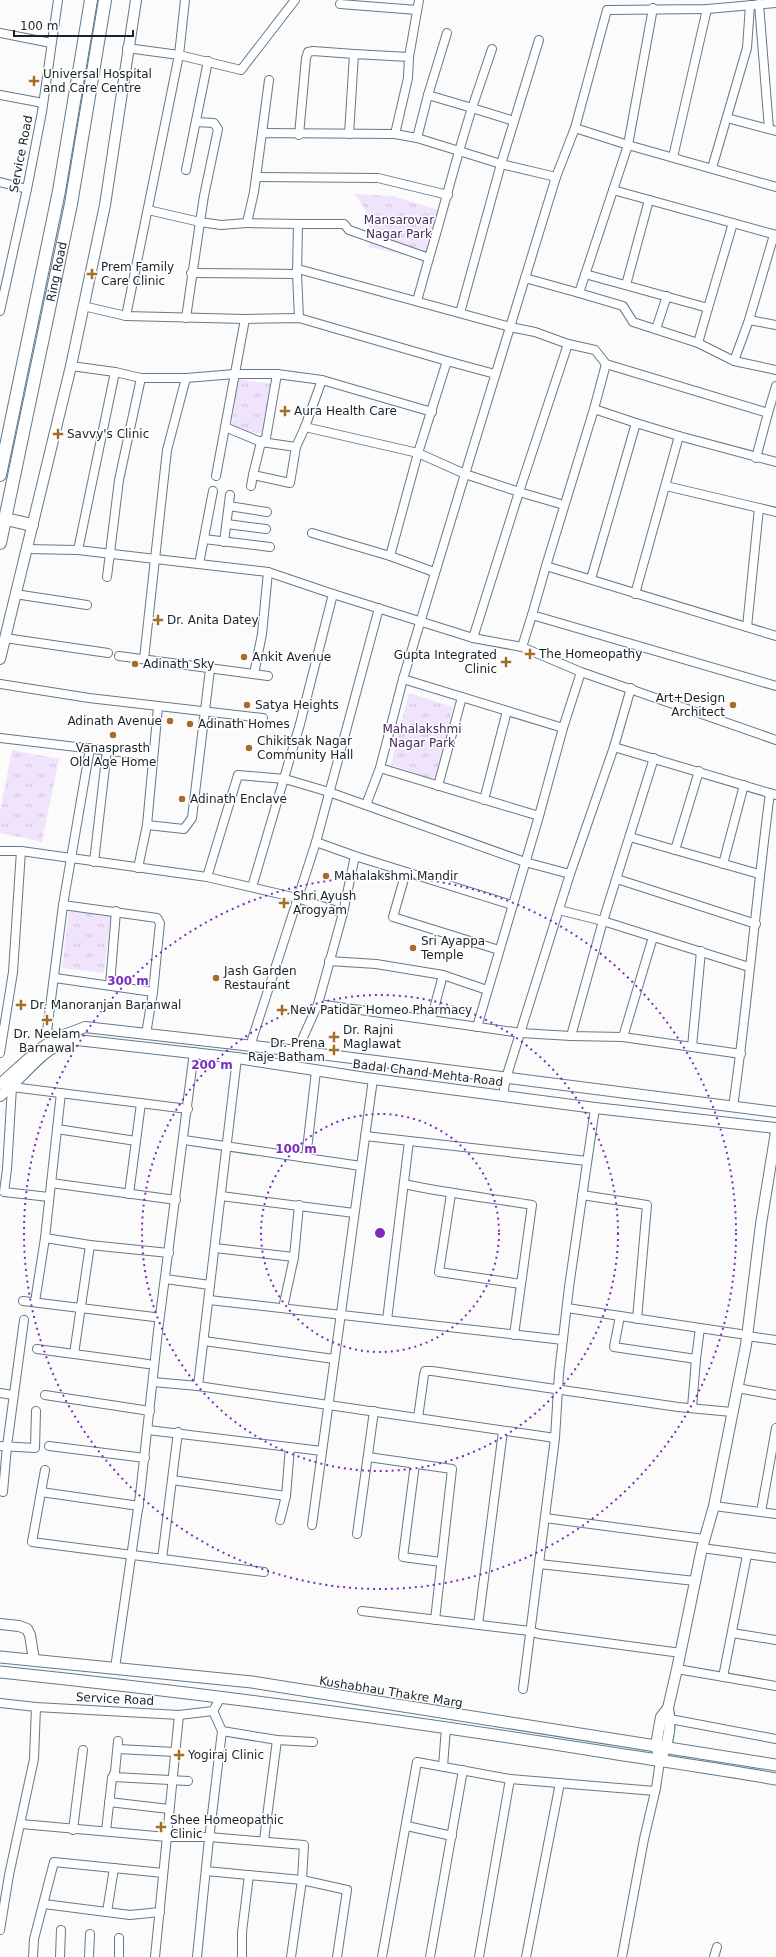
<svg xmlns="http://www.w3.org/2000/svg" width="776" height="1957" viewBox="0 0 776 1957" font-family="'DejaVu Sans',sans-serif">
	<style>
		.grass { fill: url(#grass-tufts) }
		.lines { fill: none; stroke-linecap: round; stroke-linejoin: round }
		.minor-casing { stroke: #627a8b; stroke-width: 10 }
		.tertiary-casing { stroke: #627a8b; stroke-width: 12 }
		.secondary-casing { stroke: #627a8b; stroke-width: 13 }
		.primary-casing { stroke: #627a8b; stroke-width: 14 }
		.minor { stroke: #fff; stroke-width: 8 }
		.tertiary { stroke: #fff; stroke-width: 10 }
		.secondary { stroke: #fff; stroke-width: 11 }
		.primary { stroke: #fff; stroke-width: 12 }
		.ring { fill: none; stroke: #7b2cbf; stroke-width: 2; stroke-dasharray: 2 4 }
		.poi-dot { fill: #a46e29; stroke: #fff; stroke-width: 1.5 }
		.labels { text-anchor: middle; stroke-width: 3; stroke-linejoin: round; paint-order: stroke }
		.poi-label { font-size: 12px; fill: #182229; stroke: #fff; text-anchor: start }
		.street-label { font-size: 12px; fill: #182229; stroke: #fff }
		.park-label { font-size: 12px; fill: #442959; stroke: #fff }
		.centre { fill: #7b2cbf; stroke: #fff; stroke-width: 2 }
		.ring-label { font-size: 12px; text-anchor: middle; font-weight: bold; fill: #7b2cbf; stroke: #fff; stroke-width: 3; stroke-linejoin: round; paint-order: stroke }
	</style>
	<defs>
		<pattern id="grass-tufts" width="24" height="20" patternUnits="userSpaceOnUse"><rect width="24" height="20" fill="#f0e4fc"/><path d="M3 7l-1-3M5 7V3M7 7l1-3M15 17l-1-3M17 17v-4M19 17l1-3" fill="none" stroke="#cdc3d8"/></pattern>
	</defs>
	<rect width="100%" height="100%" fill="#fafbfa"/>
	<g class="grass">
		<polygon points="355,194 392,196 439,210 426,260 369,247 369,216"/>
		<polygon points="238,379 272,384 264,434 231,429"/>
		<polygon points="409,693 453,707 435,780 391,765"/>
		<polygon points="12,750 59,759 42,842 0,833 0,812"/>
		<polygon points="69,910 111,915 104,973 62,968"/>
	</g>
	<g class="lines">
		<defs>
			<g id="minor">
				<polyline points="185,0 179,55 241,70 295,0"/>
				<polyline points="340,4 417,10"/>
				<polyline points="759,4 769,129"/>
				<polyline points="653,8 628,145 776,187"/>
				<polyline points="0,33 51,43"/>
				<polyline points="492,49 472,108 514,121"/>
				<polyline points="354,54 409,57 408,78 395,134"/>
				<polyline points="409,57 419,0"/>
				<polyline points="0,95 43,103"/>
				<polyline points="428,95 447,33"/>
				<polyline points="727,118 776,131"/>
				<polyline points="196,122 214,123 218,129 204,196 200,222 221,225 247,223"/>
				<polyline points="575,128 607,10 707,9 776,3"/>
				<polyline points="262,133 269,80"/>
				<polyline points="299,135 306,58 308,52 313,51 354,54 349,134"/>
				<path d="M417 138 428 95 472 108C456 158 444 208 429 258"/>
				<polyline points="673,157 707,9"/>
				<polyline points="712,168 747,48 750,5"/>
				<polyline points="186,170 208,61"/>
				<polyline points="256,177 378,178 448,195"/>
				<polyline points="0,182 27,189"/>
				<polyline points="613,190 776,235"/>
				<polyline points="148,210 200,222 186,318"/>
				<polyline points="298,224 344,224 349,230 429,258 417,301"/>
				<polyline points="298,269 510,327 535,332 568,344"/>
				<polyline points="191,273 297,274 298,224 247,223 254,192 262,133 395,134 417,138 501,164 556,177 465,474 418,453 305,427 322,380 432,412"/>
				<polyline points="297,274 299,318"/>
				<polyline points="585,274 708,308 733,223"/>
				<polyline points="525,278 579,293 628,145 575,128 556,177"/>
				<polyline points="626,285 649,200"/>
				<polyline points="579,293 623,306 633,322 698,343 708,308"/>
				<polyline points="83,306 126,316 245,319 299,318 447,361 418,453 390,556 312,533"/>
				<polyline points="0,311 27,189 42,112 58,0"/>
				<polyline points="460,313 501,164 539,40"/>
				<polyline points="126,316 179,55 127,48"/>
				<polyline points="749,320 776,325"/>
				<polyline points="656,329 667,296"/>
				<polyline points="698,343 734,361 776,370"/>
				<polyline points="447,361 495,374"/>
				<polyline points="734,361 749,320 774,235"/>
				<polyline points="71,366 115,372 141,378 186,378 235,374 277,374 266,438 261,442 253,475 290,483 296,447 261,442 225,427"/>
				<polyline points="277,374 322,380"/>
				<polyline points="594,409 606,364 768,413 776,386"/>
				<polyline points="679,436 776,462"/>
				<polyline points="296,447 305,427"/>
				<polyline points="756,458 768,413"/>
				<polyline points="216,476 245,319"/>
				<polyline points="251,486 253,475"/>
				<polyline points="666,486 759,508 747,627"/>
				<polyline points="564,505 519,492 568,344 595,350 606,364"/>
				<polyline points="229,506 267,512"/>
				<polyline points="759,508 776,512"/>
				<polyline points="227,524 266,529"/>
				<polyline points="204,539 270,547"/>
				<polyline points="224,542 230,495"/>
				<polyline points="27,549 78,550 268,572 333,594 473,638 522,647 581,672 776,740"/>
				<polyline points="78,550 115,372"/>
				<polyline points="390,556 434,572"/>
				<polyline points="199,564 213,491"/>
				<polyline points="546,566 594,409 636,423 591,579"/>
				<polyline points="107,577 119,480 141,378"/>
				<polyline points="15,594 87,605"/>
				<polyline points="635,594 679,436 636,423"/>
				<polyline points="532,615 546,566 776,636"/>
				<polyline points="5,638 108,653"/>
				<polyline points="522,647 532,615 776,686"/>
				<polyline points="119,656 268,676"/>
				<polyline points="144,659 167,450 186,378"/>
				<polyline points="254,674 262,634 268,572"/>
				<polyline points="403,679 563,728"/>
				<polyline points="0,684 89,698 263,718"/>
				<polyline points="0,738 153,756"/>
				<polyline points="614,747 776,795"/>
				<polyline points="380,768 539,816"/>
				<polyline points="438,786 462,697"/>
				<polyline points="484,800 507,711"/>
				<polyline points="366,805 380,768 403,679 465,474 519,492 473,638"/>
				<polyline points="147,825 184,829 192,818 210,669"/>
				<polyline points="630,837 759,874"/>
				<polyline points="316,842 355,856 512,905"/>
				<polyline points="675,850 699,771"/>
				<polyline points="0,851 21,851 207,877 297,898 343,913"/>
				<polyline points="94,862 107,750"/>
				<polyline points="723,864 744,785"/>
				<polyline points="138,868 147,825 158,707"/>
				<polyline points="406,872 393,917 499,950"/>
				<polyline points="207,877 238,775 285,779 329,792 525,862 570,874"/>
				<polyline points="617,879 756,924"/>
				<polyline points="252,887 300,724 333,594"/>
				<polyline points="559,910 603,921 749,967"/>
				<polyline points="329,961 376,964 443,975 487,990"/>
				<polyline points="55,978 153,992 160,923 157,918 63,905"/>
				<polyline points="110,985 116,911"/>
				<polyline points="318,1004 521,1033 571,1036 623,1037 741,1054"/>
				<polyline points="431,1020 443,975"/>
				<polyline points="477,1027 539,816 563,728 581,672"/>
				<polyline points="146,1034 153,992"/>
				<polyline points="571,1036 603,921 654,758"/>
				<polyline points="623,1037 653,937"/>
				<polyline points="56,1038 47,1031 63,905 90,748"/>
				<polyline points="250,1046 316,842 379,608"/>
				<polyline points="692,1047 701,951"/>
				<polyline points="297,1051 318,1004 343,913 355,856"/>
				<polyline points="0,1053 13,972 21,851"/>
				<polyline points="61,1093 45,1238 90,1245 74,1354"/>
				<polyline points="503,1095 506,1078 570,874 614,747 631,688"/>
				<path d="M733 1107C748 1003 756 898 770 793"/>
				<polyline points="57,1129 136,1141"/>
				<polyline points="365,1136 587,1161"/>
				<polyline points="184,1140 361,1166"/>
				<polyline points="306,1158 316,1071"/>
				<polyline points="51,1183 176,1200"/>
				<path d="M404 1184C446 1193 489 1198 532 1205L514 1335"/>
				<polyline points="129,1194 141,1103"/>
				<polyline points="451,1194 439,1272 521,1284"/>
				<polyline points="582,1195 647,1205 637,1319"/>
				<polyline points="221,1196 354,1213"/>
				<polyline points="49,1197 4,1192 7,1169 12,1087 188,1109"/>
				<polyline points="90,1245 169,1253"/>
				<polyline points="215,1248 294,1257"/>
				<polyline points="165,1279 210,1285"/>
				<polyline points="209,1300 563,1340"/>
				<polyline points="23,1301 154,1317"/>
				<polyline points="35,1302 45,1238"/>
				<polyline points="283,1308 294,1257 299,1205"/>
				<polyline points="567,1308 740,1334"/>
				<polyline points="620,1316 614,1347 696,1359 700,1328"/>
				<polyline points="387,1320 409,1141"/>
				<polyline points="747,1336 776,1340"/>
				<polyline points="204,1341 334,1359"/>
				<polyline points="37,1349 148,1364"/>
				<polyline points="153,1382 198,1386 555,1438"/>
				<polyline points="198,1386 237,1058"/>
				<polyline points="737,1388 776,1395"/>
				<polyline points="0,1393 13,1395"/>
				<polyline points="45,1395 150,1411"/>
				<polyline points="692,1408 696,1359"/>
				<polyline points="418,1418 424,1375 425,1371 432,1371 678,1407 732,1412"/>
				<polyline points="148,1430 322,1451"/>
				<polyline points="0,1446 35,1448 36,1411"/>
				<polyline points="49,1446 145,1458"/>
				<polyline points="368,1457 452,1469 435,1620"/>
				<polyline points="415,1464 403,1557 441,1562"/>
				<polyline points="45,1470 32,1542 264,1572"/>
				<polyline points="172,1480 286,1496"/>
				<polyline points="3,1492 7,1446 24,1320"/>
				<polyline points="41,1492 139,1506"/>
				<polyline points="714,1506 776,1514"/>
				<polyline points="761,1512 776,1428"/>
				<polyline points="545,1518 704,1539"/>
				<polyline points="280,1520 286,1496 290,1447"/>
				<polyline points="312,1525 373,1079"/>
				<polyline points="357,1534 374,1411"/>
				<polyline points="702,1548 776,1558"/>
				<polyline points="162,1559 178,1432"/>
				<polyline points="539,1564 695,1581"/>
				<polyline points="362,1611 530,1631 539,1634 681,1653"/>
				<polyline points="478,1625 503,1431"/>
				<polyline points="732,1633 776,1640"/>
				<polyline points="115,1668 140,1495 158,1331 194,1052"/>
				<polyline points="677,1669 776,1686"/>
				<polyline points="723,1677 747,1555"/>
				<polyline points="523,1689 555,1438 559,1373 569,1287 595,1108"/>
				<polyline points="0,1703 36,1707 179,1715 213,1711 221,1697"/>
				<polyline points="213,1711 222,1731 277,1740 313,1742"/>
				<polyline points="670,1719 776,1739"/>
				<polyline points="118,1749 175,1752"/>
				<polyline points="443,1766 446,1728"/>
				<polyline points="112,1778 115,1772 118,1741"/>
				<polyline points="109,1802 169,1809"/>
				<polyline points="21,1824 167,1837 209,1837 304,1845 302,1880 291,1957"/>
				<polyline points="407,1826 452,1836"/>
				<polyline points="73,1830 83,1750"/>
				<polyline points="106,1831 112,1778 114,1777 188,1781"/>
				<polyline points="264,1840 277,1740"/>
				<polyline points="206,1871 302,1880 347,1890 337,1957"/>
				<polyline points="44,1904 130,1915 160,1912"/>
				<polyline points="107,1912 114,1868"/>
				<polyline points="0,1930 9,1875 34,1759 36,1707"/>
				<polyline points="119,1938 119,1957"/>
				<polyline points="33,1957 34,1939 54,1862 163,1873"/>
				<polyline points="60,1957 61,1930"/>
				<polyline points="89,1957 90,1934"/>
				<polyline points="155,1957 179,1715"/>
				<polyline points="197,1957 208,1848 222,1731"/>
				<polyline points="242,1957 242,1932 249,1875"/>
				<polyline points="382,1957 417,1762 510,1779 655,1791"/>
				<polyline points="430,1957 463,1770"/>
				<polyline points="479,1957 510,1779"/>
				<polyline points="526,1957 560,1783"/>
				<polyline points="622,1957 644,1839 656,1788 660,1761"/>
				<polyline points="714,1957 717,1947"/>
			</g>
			<g id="tertiary">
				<polyline points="0,659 71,366 105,205 136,0"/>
				<polyline points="0,1084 37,1051 56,1038 85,1027 297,1051 776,1112"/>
				<path d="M0 1096C19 1082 38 1054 59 1045 64 1042 71 1041 77 1040L237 1058 366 1078 595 1108 776 1128"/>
				<polyline points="0,1624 19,1626 27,1629 30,1635 34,1660"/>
				<path d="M663 1754C669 1740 671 1723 668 1708"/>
				<polyline points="660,1761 656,1745 661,1717 668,1708 677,1669 702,1548 714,1506 746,1345 761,1224 776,1132"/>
			</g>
			<g id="secondary">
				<polyline points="0,1657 252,1682 776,1765"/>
				<path d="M0 1672C202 1693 404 1720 605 1752 662 1761 719 1769 776 1779"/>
			</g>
			<g id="primary">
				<polyline points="0,475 59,191 91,0"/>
				<polyline points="6,519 32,525"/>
				<path id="s1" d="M0 543 71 204 105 0"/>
			</g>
		</defs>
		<use href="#minor" class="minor-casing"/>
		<use href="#tertiary" class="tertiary-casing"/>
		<use href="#secondary" class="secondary-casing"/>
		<use href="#primary" class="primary-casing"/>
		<use href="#minor" class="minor"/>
		<use href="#tertiary" class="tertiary"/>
		<use href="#secondary" class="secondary"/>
		<use href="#primary" class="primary"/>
	</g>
	<g class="ring">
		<circle cx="380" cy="1233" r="119"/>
		<circle cx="380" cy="1233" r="238"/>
		<circle cx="380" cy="1233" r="356"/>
	</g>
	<g class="poi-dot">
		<path d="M32 75h4v4h4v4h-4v4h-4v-4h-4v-4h4z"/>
		<path d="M90 268h4v4h4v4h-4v4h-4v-4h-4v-4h4z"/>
		<path d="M283 405h4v4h4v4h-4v4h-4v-4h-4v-4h4z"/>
		<path d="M56 428h4v4h4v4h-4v4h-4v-4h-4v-4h4z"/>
		<path d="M156 614h4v4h4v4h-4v4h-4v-4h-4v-4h4z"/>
		<path d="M528 648h4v4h4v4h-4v4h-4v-4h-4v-4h4z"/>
		<circle cx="244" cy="657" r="4"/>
		<path d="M504 656h4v4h4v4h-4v4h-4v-4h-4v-4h4z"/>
		<circle cx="135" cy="664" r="4"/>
		<circle cx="247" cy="705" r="4"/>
		<circle cx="733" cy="705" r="4"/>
		<circle cx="170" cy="721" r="4"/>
		<circle cx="190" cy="724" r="4"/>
		<circle cx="113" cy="735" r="4"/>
		<circle cx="249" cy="748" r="4"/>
		<circle cx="182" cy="799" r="4"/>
		<circle cx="326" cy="876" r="4"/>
		<path d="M282 897h4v4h4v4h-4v4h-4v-4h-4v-4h4z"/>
		<circle cx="413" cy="948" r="4"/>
		<circle cx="216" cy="978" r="4"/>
		<path d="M19 999h4v4h4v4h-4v4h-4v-4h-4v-4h4z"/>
		<path d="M280 1004h4v4h4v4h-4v4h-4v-4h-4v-4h4z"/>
		<path d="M45 1014h4v4h4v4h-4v4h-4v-4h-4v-4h4z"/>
		<path d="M332 1031h4v4h4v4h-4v4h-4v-4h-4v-4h4z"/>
		<path d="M332 1044h4v4h4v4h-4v4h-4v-4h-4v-4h4z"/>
		<path d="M177 1749h4v4h4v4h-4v4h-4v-4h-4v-4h4z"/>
		<path d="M159 1821h4v4h4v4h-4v4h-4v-4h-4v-4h4z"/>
	</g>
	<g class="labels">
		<g class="poi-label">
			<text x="43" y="78">Universal Hospital<tspan x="43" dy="14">and Care Centre</tspan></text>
			<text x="101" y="271">Prem Family<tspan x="101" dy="14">Care Clinic</tspan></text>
			<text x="294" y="415">Aura Health Care</text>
			<text x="67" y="438">Savvy's Clinic</text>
			<text x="167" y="624">Dr. Anita Datey</text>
			<text x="539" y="658">The Homeopathy</text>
			<text x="497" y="659" text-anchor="end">Gupta Integrated<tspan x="497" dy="14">Clinic</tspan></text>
			<text x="252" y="661">Ankit Avenue</text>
			<text x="143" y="668">Adinath Sky</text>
			<text x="725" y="702" text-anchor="end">Art+Design<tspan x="725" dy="14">Architect</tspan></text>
			<text x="255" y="709">Satya Heights</text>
			<text x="162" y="725" text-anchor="end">Adinath Avenue</text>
			<text x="198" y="728">Adinath Homes</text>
			<text x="257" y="745">Chikitsak Nagar<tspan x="257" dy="14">Community Hall</tspan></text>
			<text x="113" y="752" text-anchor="middle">Vanasprasth<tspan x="113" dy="14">Old Age Home</tspan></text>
			<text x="190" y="803">Adinath Enclave</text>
			<text x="334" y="880">Mahalakshmi Mandir</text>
			<text x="293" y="900">Shri Ayush<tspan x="293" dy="14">Arogyam</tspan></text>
			<text x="421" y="945">Sri Ayappa<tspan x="421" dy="14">Temple</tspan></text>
			<text x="224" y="975">Jash Garden<tspan x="224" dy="14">Restaurant</tspan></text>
			<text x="30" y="1009">Dr. Manoranjan Baranwal</text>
			<text x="290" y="1014">New Patidar Homeo Pharmacy</text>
			<text x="343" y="1034">Dr. Rajni<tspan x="343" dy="14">Maglawat</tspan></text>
			<text x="47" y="1038" text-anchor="middle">Dr. Neelam<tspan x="47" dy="14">Barnawal</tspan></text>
			<text x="325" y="1047" text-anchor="end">Dr. Prena<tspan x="325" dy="14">Raje Batham</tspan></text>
			<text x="188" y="1759">Yogiraj Clinic</text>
			<text x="170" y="1824">Shee Homeopathic<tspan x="170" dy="14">Clinic</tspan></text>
		</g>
		<g class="street-label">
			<text transform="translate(21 154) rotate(-79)" y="4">Service Road</text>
			<text dy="4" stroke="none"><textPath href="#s1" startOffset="277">Ring Road</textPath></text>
			<text transform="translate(428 1073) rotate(7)" y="4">Badal Chand Mehta Road</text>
			<text transform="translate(391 1692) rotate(9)" y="4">Kushabhau Thakre Marg</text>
			<text transform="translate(115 1699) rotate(3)" y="4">Service Road</text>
		</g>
		<g class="park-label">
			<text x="399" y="224">Mansarovar<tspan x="399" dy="14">Nagar Park</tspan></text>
			<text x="422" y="733">Mahalakshmi<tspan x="422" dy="14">Nagar Park</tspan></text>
		</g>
	</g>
	<circle cx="380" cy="1233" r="6" class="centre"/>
	<g class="ring-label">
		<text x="128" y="985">300 m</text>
		<text x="212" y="1069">200 m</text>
		<text x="296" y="1153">100 m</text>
	</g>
	<path d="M14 30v6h119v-6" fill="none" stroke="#182229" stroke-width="2"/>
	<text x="20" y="30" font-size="12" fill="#182229" stroke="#ffffff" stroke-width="3" paint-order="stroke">100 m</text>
</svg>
